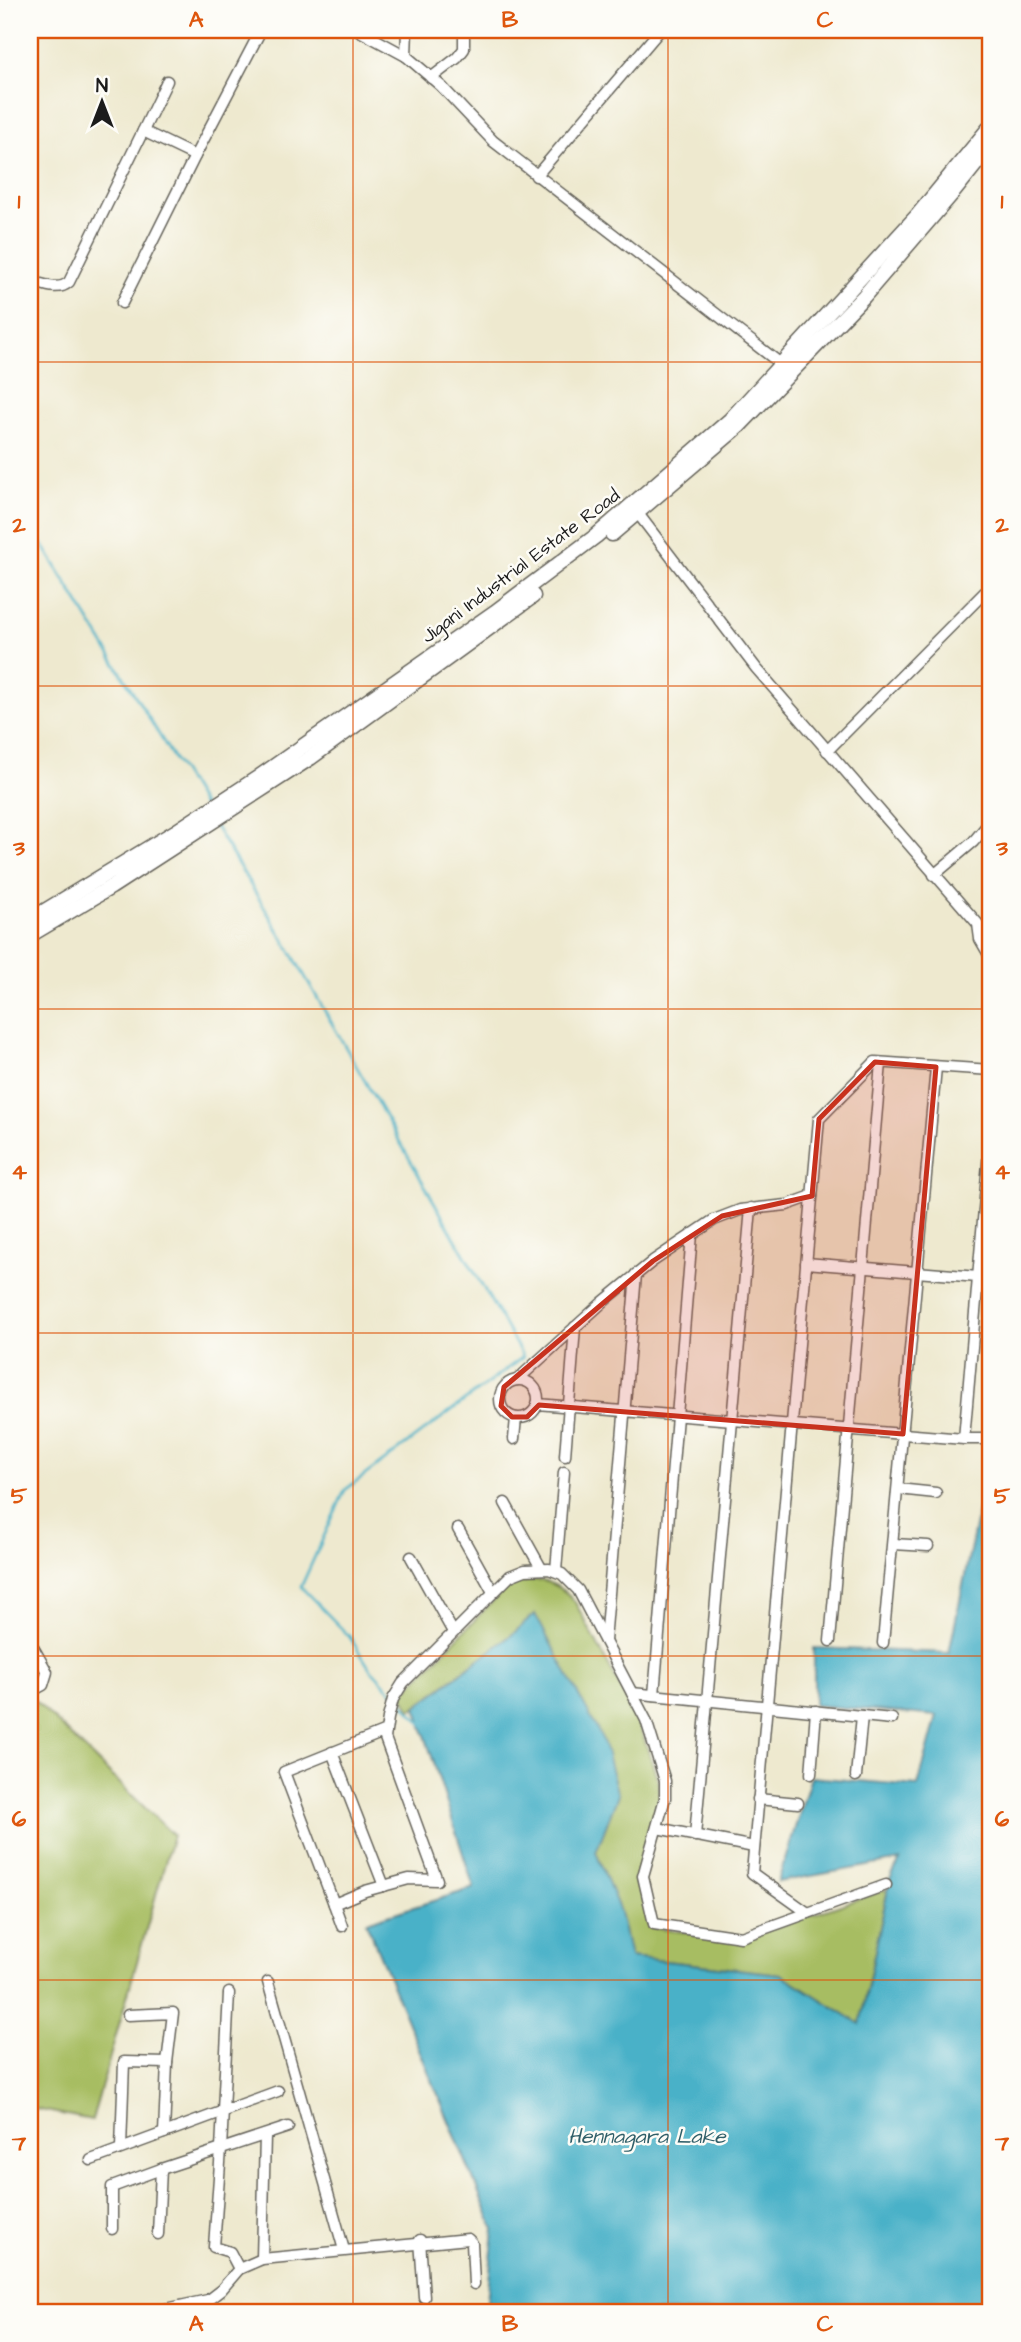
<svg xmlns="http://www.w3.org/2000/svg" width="1021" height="2342" viewBox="0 0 1021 2342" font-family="'Architects Daughter',sans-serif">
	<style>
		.green { fill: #a7bd62; stroke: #626c3f; stroke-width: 2 }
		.water { fill: #49b1c8; stroke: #326672; stroke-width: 2 }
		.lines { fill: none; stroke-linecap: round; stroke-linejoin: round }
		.stream { stroke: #49b1c8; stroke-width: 2.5 }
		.minor-casing { stroke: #66645b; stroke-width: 13 }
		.major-casing { stroke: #66645b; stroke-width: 17 }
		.minor { stroke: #fff; stroke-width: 10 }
		.major { stroke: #fff; stroke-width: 14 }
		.marked { fill: #c8321e; fill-opacity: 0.2; stroke: #c8321e; stroke-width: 5; stroke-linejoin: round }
		.grid { fill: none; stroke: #de560d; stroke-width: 2; stroke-opacity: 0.55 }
		.labels { text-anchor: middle; stroke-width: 5; stroke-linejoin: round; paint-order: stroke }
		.street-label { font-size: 19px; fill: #1c1c1c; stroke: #fdfcf7 }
		.water-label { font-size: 21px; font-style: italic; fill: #305f69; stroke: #fdfcf7 }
		.neatline { fill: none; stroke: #de560d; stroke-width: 2.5 }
		.grid-label { font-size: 23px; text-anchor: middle; font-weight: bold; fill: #de560d }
	</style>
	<rect width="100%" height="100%" fill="#fdfcf7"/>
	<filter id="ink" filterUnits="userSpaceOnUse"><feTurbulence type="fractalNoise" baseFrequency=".0143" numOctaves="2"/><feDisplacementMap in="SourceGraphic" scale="14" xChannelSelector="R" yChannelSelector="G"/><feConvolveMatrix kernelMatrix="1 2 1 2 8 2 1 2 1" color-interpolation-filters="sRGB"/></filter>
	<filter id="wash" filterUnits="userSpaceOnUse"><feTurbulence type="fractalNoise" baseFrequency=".00686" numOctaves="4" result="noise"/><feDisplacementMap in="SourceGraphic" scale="28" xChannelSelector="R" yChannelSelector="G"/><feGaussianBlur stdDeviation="1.57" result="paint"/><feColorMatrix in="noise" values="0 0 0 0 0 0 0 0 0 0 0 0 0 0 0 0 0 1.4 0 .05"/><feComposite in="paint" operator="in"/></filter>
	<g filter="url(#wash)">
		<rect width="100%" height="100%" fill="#eee9cf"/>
		<g class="green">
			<path d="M532 1580C550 1580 564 1588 575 1602L638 1721 659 1783V1808L638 1871 652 1928 740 1939 888 1889 860 2024 781 1974 630 1957 620 1912 596 1852 618 1795 535 1614 514 1633 411 1710 403 1696 410 1686 504 1590 517 1583Z"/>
			<polygon points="33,1699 173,1835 92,2120 30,2108 30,1701"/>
		</g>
		<polygon class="water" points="983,1488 991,1493 991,2312 486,2312 494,2229 366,1922 474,1888 416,1707 514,1633 535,1614 603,1740 618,1795 596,1852 620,1912 630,1957 781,1974 860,2024 890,1879 900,1860 778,1882 811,1777 918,1786 937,1716 814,1705 814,1648 949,1653"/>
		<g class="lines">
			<g class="stream">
				<polyline points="30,524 204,808"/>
				<polyline points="214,825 283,938 523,1357 345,1490 301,1587 349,1636 369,1667 394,1694"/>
				<polyline points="398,1698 425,1727"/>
			</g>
		</g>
	</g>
	<g filter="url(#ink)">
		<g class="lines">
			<defs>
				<g id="minor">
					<polyline points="358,30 406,56"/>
					<polyline points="407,30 406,56 441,86 493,141 786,368"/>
					<polyline points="431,78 457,58 464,49 464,30"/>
					<polyline points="167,81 143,131 195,156 261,30"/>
					<polyline points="536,176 660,30"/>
					<path d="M30 281C43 284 58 292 69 282L143 131"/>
					<polyline points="122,303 195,156"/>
					<polyline points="633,507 756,668 978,924 980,939 991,958"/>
					<polyline points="827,751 991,586"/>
					<polyline points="934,875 973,842 991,821"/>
					<polyline points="806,1263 978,1277"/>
					<circle cx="519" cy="1399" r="19"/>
					<polyline points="517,1380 603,1302 653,1261 714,1220 740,1210 787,1205 812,1196"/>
					<polyline points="537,1404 964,1439 991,1128"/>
					<polyline points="514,1439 516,1418"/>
					<polyline points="964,1439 991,1439"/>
					<polyline points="565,1456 575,1327"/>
					<polyline points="898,1489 936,1493"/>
					<polyline points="505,1503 541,1568"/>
					<polyline points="458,1529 493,1592"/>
					<polyline points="893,1544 928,1546"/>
					<polyline points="411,1557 453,1632"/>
					<polyline points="556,1571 564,1472"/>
					<polyline points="605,1641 636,1274"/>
					<polyline points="830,1641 881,1063"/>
					<polyline points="30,1642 47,1672 43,1685 30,1692"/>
					<polyline points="883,1643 936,1067"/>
					<polyline points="632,1693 892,1719"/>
					<polyline points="654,1695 692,1234"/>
					<polyline points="386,1731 284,1772 334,1904 365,1891 409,1879 437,1880 385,1738 388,1718 393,1699 403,1683 510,1576 525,1570 549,1569 562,1574 578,1590 646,1720 665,1781 665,1798 643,1876 654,1924 741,1937 886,1885"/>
					<polyline points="332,1752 384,1886"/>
					<polyline points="811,1774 816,1711"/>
					<polyline points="856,1776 862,1716"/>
					<polyline points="758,1799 798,1803"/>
					<polyline points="657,1828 754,1847"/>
					<polyline points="695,1836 751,1208"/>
					<polyline points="334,1904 342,1926"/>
					<polyline points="808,1913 752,1873 819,1119 875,1062 991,1070"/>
					<polyline points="268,1982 344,2250"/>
					<polyline points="229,1993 221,2149 214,2247 230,2252 239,2269"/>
					<polyline points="164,2133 167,2063"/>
					<polyline points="121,2148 124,2062 167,2063 173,2013 128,2015"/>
					<polyline points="91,2160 278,2091"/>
					<polyline points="112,2229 112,2187 161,2169 288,2127"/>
					<polyline points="158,2234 161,2169"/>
					<polyline points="420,2240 424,2297"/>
					<polyline points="262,2259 265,2135"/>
					<polyline points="152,2312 208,2300 221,2290 239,2269 262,2259 468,2239 472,2243 474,2284"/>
				</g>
				<g id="major">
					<polyline points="612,534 739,426 864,296 955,190 991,145"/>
					<polyline points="30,920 175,832 259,777 495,612 596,536 730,420 918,215 991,126"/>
					<polyline points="30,935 111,887 310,758 533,596"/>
				</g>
			</defs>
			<use href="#minor" class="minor-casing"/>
			<use href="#major" class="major-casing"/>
			<use href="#minor" class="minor"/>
			<use href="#major" class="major"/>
		</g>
	</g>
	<path class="marked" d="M875 1062 936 1067 903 1434 539 1405 527 1417H512L501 1406 504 1387 653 1261 722 1216 812 1196 819 1119Z"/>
	<path class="grid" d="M353 30V2312M668 30V2312M30 362H991M30 686H991M30 1009H991M30 1333H991M30 1656H991M30 1980H991"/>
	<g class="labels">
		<g class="street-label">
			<text transform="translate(520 565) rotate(-37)" y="7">Jigani Industrial Estate Road</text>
		</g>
		<g class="water-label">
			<text x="647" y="2143">Hennagara Lake</text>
		</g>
	</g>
	<rect width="1021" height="2342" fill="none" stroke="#fdfcf7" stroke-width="77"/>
	<g transform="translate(102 102)" stroke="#fdfcf7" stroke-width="5" paint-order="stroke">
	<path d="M0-5L12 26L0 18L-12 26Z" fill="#1c1c1c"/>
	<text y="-10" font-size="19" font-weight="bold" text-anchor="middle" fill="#1c1c1c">N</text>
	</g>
	<rect x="38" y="38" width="944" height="2266" class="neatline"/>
	<g class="grid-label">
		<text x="196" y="27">A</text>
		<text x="510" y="27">B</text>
		<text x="825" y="27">C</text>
		<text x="19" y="208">1</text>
		<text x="1002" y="208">1</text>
		<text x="19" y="532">2</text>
		<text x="1002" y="532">2</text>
		<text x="19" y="855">3</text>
		<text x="1002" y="855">3</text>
		<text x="19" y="1179">4</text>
		<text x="1002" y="1179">4</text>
		<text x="19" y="1503">5</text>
		<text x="1002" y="1503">5</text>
		<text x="19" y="1826">6</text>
		<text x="1002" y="1826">6</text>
		<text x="19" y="2150">7</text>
		<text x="1002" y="2150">7</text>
		<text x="196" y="2331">A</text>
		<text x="510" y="2331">B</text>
		<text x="825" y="2331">C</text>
	</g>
</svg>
